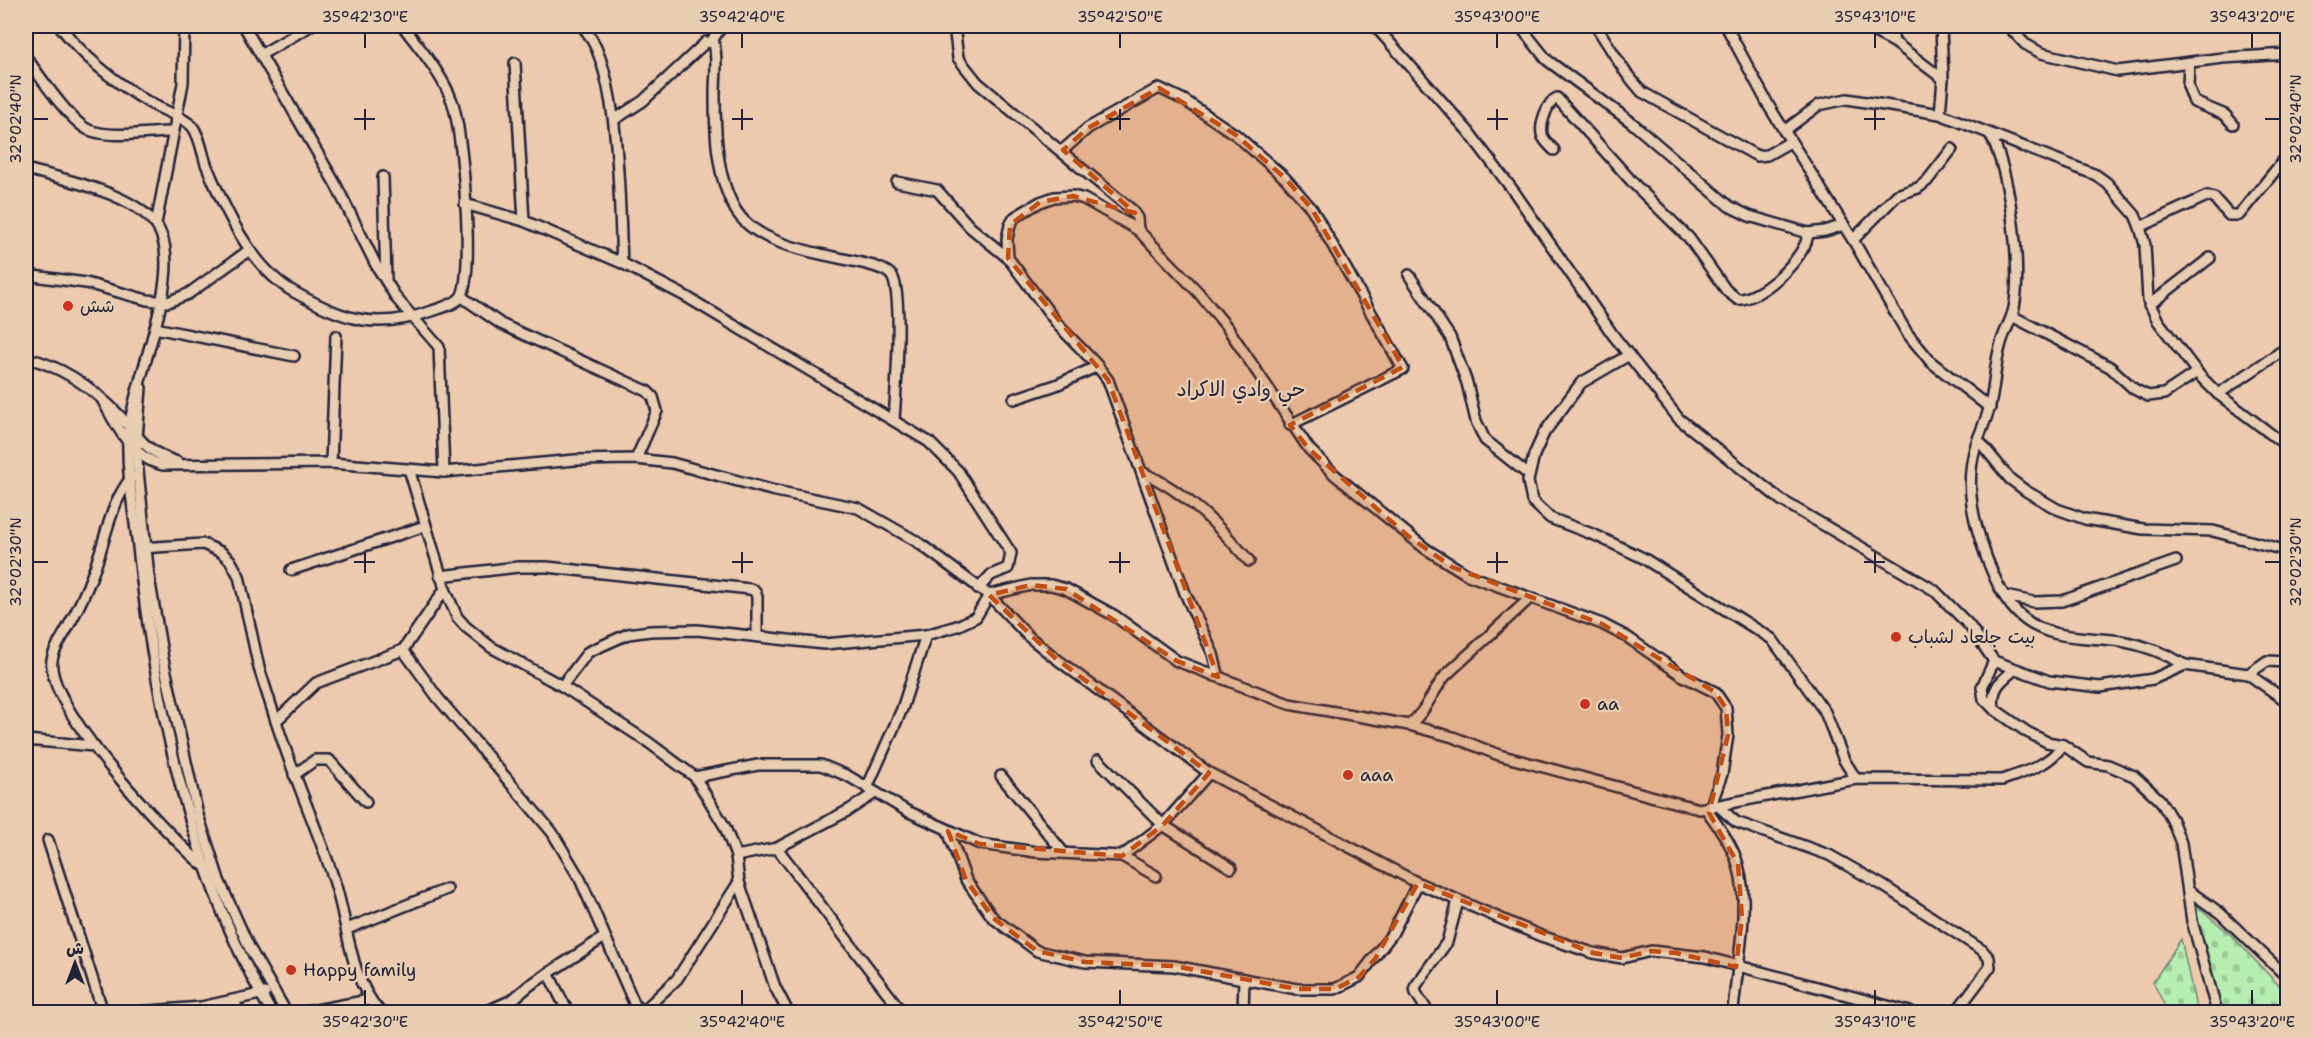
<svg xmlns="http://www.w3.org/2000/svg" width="2313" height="1038" viewBox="0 0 2313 1038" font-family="'Shantell Sans','Playpen Sans Arabic',sans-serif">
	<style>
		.cemetery { fill: url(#cemetery-stones); stroke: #6c8876; stroke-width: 1.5 }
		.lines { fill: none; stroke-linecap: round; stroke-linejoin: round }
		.minor-casing { stroke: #22223b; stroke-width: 14 }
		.minor { stroke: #e9cdb0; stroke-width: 9 }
		.marked { fill: #c04e15; fill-opacity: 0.2; stroke: #c04e15; stroke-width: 4.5; stroke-dasharray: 12 8; stroke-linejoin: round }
		.ticks { fill: none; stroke: #22223b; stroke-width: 2 }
		.poi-dot { fill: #c8321e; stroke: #e9cdb0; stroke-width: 2 }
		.labels { text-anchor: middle; stroke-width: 5; stroke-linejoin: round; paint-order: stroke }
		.poi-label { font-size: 18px; fill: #22223b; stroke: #e9cdb0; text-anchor: start }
		.neighbourhood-label { font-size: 20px; fill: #22223b; stroke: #e9cdb0 }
		.neatline { fill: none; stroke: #22223b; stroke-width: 2 }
		.ticks-label { font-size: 15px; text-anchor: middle; fill: #22223b }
	</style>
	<defs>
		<pattern id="cemetery-stones" width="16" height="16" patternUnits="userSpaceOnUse" patternTransform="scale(1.5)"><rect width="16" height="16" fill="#b6edb0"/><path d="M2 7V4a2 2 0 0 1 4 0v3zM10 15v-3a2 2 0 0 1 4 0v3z" fill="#9ccb98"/></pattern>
	</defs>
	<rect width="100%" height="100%" fill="#edcaad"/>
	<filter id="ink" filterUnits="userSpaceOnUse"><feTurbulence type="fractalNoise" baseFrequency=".0167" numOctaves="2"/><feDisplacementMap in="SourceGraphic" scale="12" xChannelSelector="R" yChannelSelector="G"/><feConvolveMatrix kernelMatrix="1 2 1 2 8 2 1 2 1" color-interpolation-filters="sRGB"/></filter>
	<g filter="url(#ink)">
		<g class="cemetery">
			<polygon points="2189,899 2231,935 2287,994 2287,1012 2222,1012"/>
			<polygon points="2181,939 2197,1012 2168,1012 2153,982"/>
		</g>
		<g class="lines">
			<defs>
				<g id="minor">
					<path d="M60 26C83 57 115 82 148 102 161 110 181 115 192 126 200 136 202 152 206 164 224 208 251 268 294 292 345 320 375 331 432 311 440 308 454 305 460 298 476 281 462 126 452 101 442 74 420 49 403 26"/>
					<polyline points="244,26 336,185 376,265 397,299 439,347 444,472"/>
					<path d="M582 26C621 65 619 208 622 263"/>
					<polyline points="954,26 958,58 978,83 1132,210 1137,218 1138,230"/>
					<polyline points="1375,26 1468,131 1515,193 1613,335 1679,419 1781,500 1934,590 1969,625 1994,661 2049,681 2100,687 2153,679 2185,665 2248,674 2288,702"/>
					<polyline points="1520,26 1547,60 1631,122 1729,206 1749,216 1808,233 1825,231 1844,225"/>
					<polyline points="1596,26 1626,73 1642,92 1757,156 1767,155 1790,142"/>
					<polyline points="1726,26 1770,108 1853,240 1907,333 1931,362 1990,408"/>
					<polyline points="1863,26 1894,42 1943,79"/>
					<polyline points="1891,26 1894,42"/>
					<polyline points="2008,26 2025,44 2041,53 2118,71 2223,58 2288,54"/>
					<polyline points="711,42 722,26"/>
					<polyline points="262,54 310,26"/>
					<path d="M26 57C38 74 71 123 89 130 112 139 147 132 172 132"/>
					<polyline points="515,63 524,221"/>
					<polyline points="2189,63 2188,86 2194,102 2225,115 2233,124"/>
					<polyline points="1940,114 1943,79 1941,26"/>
					<path d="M614 120 643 101 706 42 714 43C718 60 715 77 715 93 715 131 716 176 735 209 765 262 883 254 893 278 903 301 896 391 894 419"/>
					<polyline points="1784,131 1819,105 1847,99 1940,114 2096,175 2107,183 2135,215 2140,227 2145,245 2148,300 2158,321 2200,376 2218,394 2288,447"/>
					<path d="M1990 134C2010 172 2022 266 2014 308 2011 322 2003 333 2000 347 1994 367 1995 389 1989 409 1985 424 1977 438 1974 452 1965 489 1974 524 1987 559 1995 579 2004 602 2022 617 2050 641 2087 636 2121 641 2144 645 2165 653 2185 665"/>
					<polyline points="1063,150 1088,128 1159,88 1184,100 1236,135 1285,178 1312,209 1403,369 1290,425"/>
					<path d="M1554 150C1549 145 1543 140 1542 134 1540 124 1547 102 1557 98L1635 185 1689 238 1726 290 1737 299C1759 302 1808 256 1808 233"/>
					<path d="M26 169C62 179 146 195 161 234 182 285 130 384 128 441 127 477 134 512 138 547 155 704 191 875 271 1012"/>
					<polyline points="383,177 386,279"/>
					<polyline points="897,182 937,190 970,227 1008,258"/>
					<polyline points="465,204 524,221 622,263 685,296 929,442 958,471 1011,553 1008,568 991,575 978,589"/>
					<polyline points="156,224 183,83 184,26"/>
					<polyline points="2140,227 2207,196 2214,198 2229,215 2239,215 2288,155"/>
					<polyline points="1853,240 1897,195 1918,188 1927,181 1952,149"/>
					<polyline points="26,275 86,283 147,300 168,302 188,294 248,251"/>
					<polyline points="1409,275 1450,337 1467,383 1476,421 1485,440 1529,475"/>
					<polyline points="462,297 501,324 647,391 653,397 657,411 636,459"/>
					<polyline points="2149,305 2210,258"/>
					<polyline points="2012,316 2110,367 2134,389 2148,396 2164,394 2197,372"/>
					<polyline points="155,328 294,356"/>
					<polyline points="1629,355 1581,383 1544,433 1534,455 1528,481 1532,501 1550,518 1597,536 1643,558 1772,639 1825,712 1844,760 1856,779"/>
					<path d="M26 358C63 366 94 389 120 416 140 439 146 452 177 462"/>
					<polyline points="141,388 136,451 149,577 163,659 198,815 219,880 250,949 286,1012"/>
					<polyline points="2218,394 2288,347"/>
					<polyline points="1014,399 1056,385 1098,366"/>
					<path d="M103 401C117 427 132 458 163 465L331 463 444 472 575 460 636 459 672 463 771 490 858 508 916 541 989 595 1028 636 1054 657 1209 773 1418 883 1541 936 1593 953 1622 958 1651 951 1705 957 1910 1012"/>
					<polyline points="1979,441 2010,479 2026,491 2057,509 2085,519 2143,529 2213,531 2288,551"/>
					<polyline points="331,463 336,336"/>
					<polyline points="409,469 445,589 457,617 466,627 491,647 562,686 648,742 695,777 725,827 736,856 739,882 775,987 788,1012"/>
					<path d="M1142 472C1186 492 1218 525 1249 561"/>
					<path d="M132 477C110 502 105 543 93 573 86 592 78 609 68 627 63 637 54 648 52 660 45 706 167 835 203 865"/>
					<polyline points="140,548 203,544 221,552 230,560 239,576 259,668 276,721"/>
					<polyline points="291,570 425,526"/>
					<polyline points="440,576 518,567 547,567 750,589 755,591 757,597 757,635"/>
					<polyline points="445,589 403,650 438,698 552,832 580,879 638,1012"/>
					<polyline points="2005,596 2034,602 2062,601 2176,561"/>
					<polyline points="1994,661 1982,687 1984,699 1994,709 2027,732 2047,742 2063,745 2088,762 2108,765 2134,776 2160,800 2172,820 2181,843 2192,921 2217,1012"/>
					<polyline points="2248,674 2267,661 2288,662"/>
					<polyline points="1215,676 1218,674 1213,654 1185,593 1108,380 1095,363 1059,326 1008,258 1007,239 1010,225 1015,217 1040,202 1054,197 1073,196 1084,199 1138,230 1198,292 1227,327 1309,449 1335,475 1426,549 1468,575 1602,624 1627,637 1683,676 1715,692 1726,708 1728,735 1722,774 1710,808"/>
					<path d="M562 686 588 652 628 634 650 631 697 630 824 644 926 635 957 626 976 617 989 595 1031 585H1051L1066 589 1115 616 1177 661 1289 704 1409 725 1453 737 1499 755 1699 809 1856 779 2002 780C2026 772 2049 765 2063 745"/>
					<path d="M1994 709C1991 689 1999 682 2014 670"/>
					<path d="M1409 725C1426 712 1432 692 1445 676L1530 598"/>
					<polyline points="26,740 94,746"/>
					<polyline points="1098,760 1163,825 1231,868"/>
					<polyline points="294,775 315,760 329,760 366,802"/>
					<polyline points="1001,776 1063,852"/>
					<polyline points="695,777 758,765 821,765 848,776 907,811 980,844 1036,852 1122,856 1163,825 1209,773"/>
					<polyline points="867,788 902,709 926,635"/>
					<polyline points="1718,806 1736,822 1829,855 1882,885 1982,950 1989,958 1990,967 1956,1012"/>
					<path d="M1706 809C1718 826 1733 845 1738 865 1751 907 1736 968 1733 1012"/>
					<polyline points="948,831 966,880 993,918 1037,951 1085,962 1174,966 1297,989 1335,989 1359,977 1392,934 1418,883"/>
					<polyline points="48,840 103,1012"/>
					<polyline points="777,848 902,1012"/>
					<polyline points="736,856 777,848 849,810 875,793"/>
					<polyline points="1122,856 1156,876"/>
					<polyline points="2189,891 2220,913 2288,978"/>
					<polyline points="347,929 447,889"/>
					<polyline points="548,973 568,1012"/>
					<polyline points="234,1000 239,1012"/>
					<polyline points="26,1011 26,1012"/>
					<polyline points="137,1012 201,1007 265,993"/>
					<polyline points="305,1012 369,1000"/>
					<path d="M380 1012C348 976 349 925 334 880 317 827 293 776 276 721L316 683 403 650"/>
					<polyline points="485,1012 512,1000 530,985 603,938"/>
					<polyline points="642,1012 677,979 739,882"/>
					<polyline points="1243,1012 1244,979"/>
					<polyline points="1428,1012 1416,993 1415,987 1447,942 1458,901"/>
				</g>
			</defs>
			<use href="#minor" class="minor-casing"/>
			<use href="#minor" class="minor"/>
		</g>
	</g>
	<path class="marked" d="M1159 88 1236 135 1285 178 1312 209 1403 367 1290 425 1309 449 1408 536 1452 567 1602 624 1715 692 1726 708 1728 735 1709 813 1738 864 1742 918 1736 967 1676 953 1651 951 1622 958 1593 953 1418 883 1375 959 1359 977 1335 989H1297L1174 966 1085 962 1037 951 993 918 966 880 948 831 980 844 1122 856 1163 825 1209 773 1054 657 989 595 1031 585 1066 589 1177 661 1218 677 1108 380 1008 258 1010 225 1040 202 1073 196 1135 213 1063 150 1088 128Z"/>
	<path class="ticks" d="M365 33V48M742 33V48M1120 33V48M1497 33V48M1875 33V48M2252 33V48M365 109V130M742 109V130M1120 109V130M1497 109V130M1875 109V130M33 119H48M354 119H375M732 119H753M1109 119H1130M1487 119H1508M1864 119H1885M2265 119H2280M365 552V573M742 552V573M1120 552V573M1497 552V573M1875 552V573M33 562H48M354 562H375M732 562H753M1109 562H1130M1487 562H1508M1864 562H1885M2265 562H2280M365 990V1005M742 990V1005M1120 990V1005M1497 990V1005M1875 990V1005M2252 990V1005"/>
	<g class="poi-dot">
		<circle cx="68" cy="306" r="6"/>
		<circle cx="1896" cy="637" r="6"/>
		<circle cx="1585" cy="704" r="6"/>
		<circle cx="1348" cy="775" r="6"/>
		<circle cx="291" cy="970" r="6"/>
	</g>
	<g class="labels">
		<g class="poi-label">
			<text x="80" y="312">شش</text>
			<text x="1908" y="643">بيت جلعاد لشباب</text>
			<text x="1597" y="710">aa</text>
			<text x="1360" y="781">aaa</text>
			<text x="303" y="976">Happy family</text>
		</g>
		<g class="neighbourhood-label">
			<text x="1241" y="396">حي وادي الاكراد</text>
		</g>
	</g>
	<rect width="2313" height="1038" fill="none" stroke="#e9cdb0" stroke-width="66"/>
	<g transform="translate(75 963)" stroke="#e9cdb0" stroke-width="4.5" paint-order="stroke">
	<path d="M0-4.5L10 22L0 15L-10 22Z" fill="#22223b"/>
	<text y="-9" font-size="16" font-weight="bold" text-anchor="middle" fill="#22223b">ش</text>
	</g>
	<rect x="33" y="33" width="2247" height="972" class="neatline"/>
	<g class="ticks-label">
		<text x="365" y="22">35°42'30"E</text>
		<text x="742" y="22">35°42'40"E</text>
		<text x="1120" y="22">35°42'50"E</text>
		<text x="1497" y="22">35°43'00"E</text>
		<text x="1875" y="22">35°43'10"E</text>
		<text x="2252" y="22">35°43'20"E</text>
		<text transform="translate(16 119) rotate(-90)" y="5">32°02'40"N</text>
		<text transform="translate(2296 119) rotate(-90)" y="5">32°02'40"N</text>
		<text transform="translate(16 562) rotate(-90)" y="5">32°02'30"N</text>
		<text transform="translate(2296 562) rotate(-90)" y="5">32°02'30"N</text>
		<text x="365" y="1027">35°42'30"E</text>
		<text x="742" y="1027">35°42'40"E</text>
		<text x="1120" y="1027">35°42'50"E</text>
		<text x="1497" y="1027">35°43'00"E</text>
		<text x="1875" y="1027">35°43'10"E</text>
		<text x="2252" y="1027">35°43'20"E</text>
	</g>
</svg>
